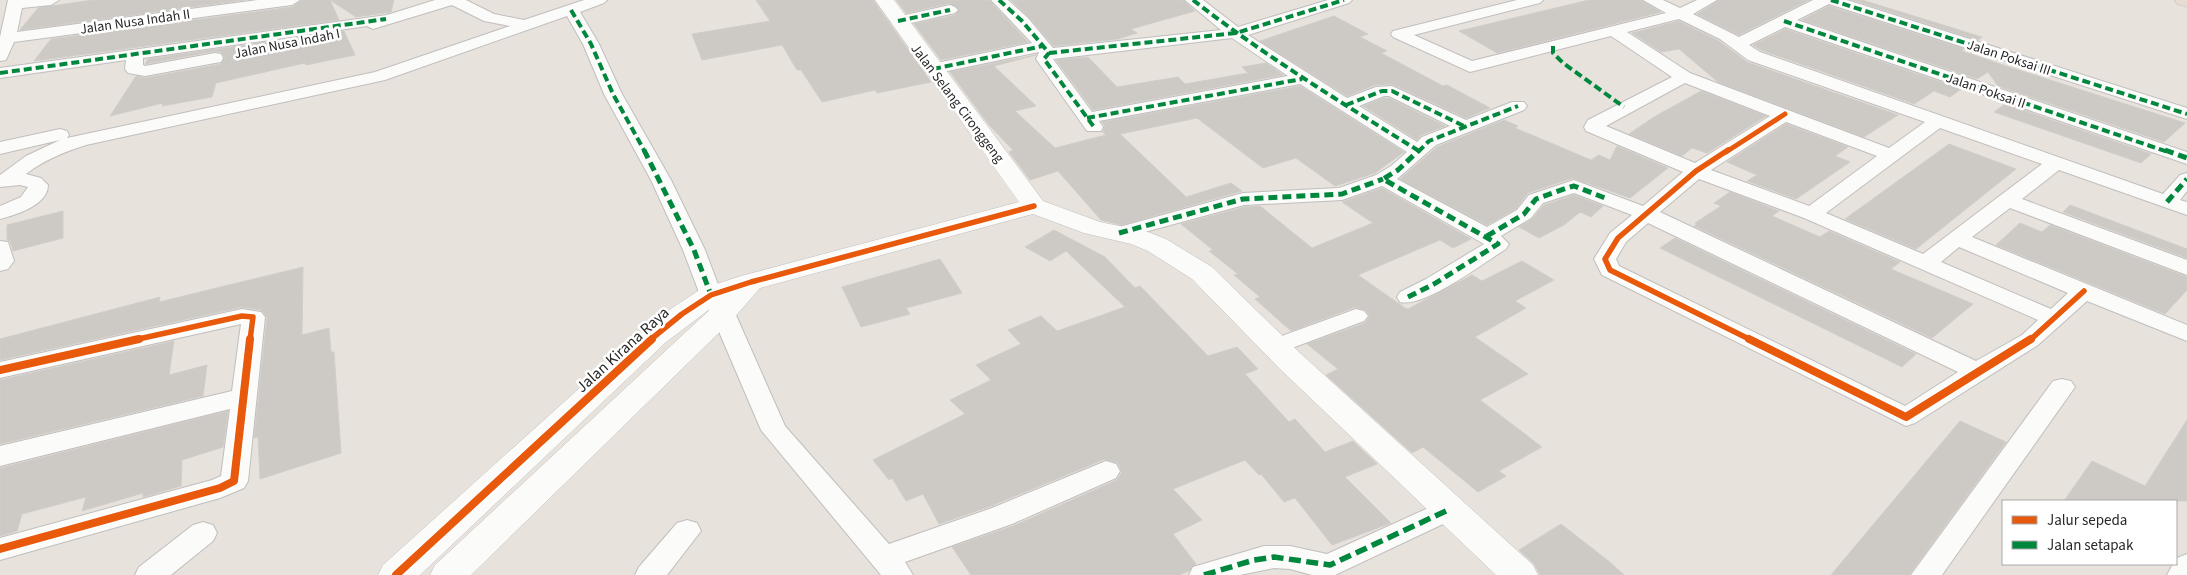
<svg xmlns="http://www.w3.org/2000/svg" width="2187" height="575" viewBox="0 0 2187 575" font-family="'Source Sans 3',sans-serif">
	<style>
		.building { fill: #cdcac6; stroke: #d1cdc8 }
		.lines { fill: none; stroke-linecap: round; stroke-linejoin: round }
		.minor-casing { stroke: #c0bebe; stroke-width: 2 }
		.tertiary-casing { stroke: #c0bebe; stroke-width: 1 }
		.motorway-casing { stroke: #c3c1bf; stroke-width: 1 }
		.minor { fill: #fbfbfa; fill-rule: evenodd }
		.tertiary { fill: #fbfbfa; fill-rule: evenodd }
		.motorway { fill: #e8dbd2; fill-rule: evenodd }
		.quiet-far2 { stroke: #00873e; stroke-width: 4; stroke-dasharray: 8 4; stroke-linecap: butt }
		.quiet-far1 { stroke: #00873e; stroke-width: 5; stroke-dasharray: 9 5; stroke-linecap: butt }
		.quiet { stroke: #00873e; stroke-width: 5.5; stroke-dasharray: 12 5.5; stroke-linecap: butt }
		.cycleway-far2-casing { stroke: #fff; stroke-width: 8 }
		.cycleway-far1-casing { stroke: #fff; stroke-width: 9 }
		.cycleway-casing { stroke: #fff; stroke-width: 11 }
		.cycleway-far2 { stroke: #e8590c; stroke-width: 5 }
		.cycleway-far1 { stroke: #e8590c; stroke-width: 5.5 }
		.cycleway { stroke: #e8590c; stroke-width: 8 }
		.labels { text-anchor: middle; stroke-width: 5; stroke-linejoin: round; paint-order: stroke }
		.far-street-label { font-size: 14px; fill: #272727; stroke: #fff }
		.street-label { font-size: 16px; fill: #272727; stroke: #fff }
	</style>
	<rect width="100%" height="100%" fill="#e7e2dc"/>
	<g class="building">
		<polygon points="92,0 244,0 20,30 38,8"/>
		<polygon points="302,0 330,0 339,20 34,61 51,39 292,7"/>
		<polygon points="330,0 394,0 391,12 356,17"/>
		<polygon points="756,0 873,0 931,82 877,93 875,90 822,102 801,70 797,70 782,45 702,60 692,34 770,21"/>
		<polygon points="896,0 989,0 1028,42 941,60 914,24 955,15 959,9 950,3 906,13"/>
		<polygon points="1011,0 1183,0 1195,11 1131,29 1137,33 1118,39 1054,46 1029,17"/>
		<polygon points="1589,0 1641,0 1661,12 1497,53 1459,31"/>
		<polygon points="1719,0 1809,0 1739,35 1697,14"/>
		<polygon points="1853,0 1862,0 1982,37 1978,40"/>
		<polygon points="1829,6 1964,49 1962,51 2000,64 2185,123 2164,142 1998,86 1988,72 1977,79 1802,20"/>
		<polygon points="1334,16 1368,34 1360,37 1387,51 1381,53 1443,86 1447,85 1490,108 1466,118 1392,84 1375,85 1347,96 1260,41"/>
		<polygon points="1679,21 1719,41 1747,62 1898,115 1864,137 1718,82 1679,49 1661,52 1632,33"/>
		<polygon points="1785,29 1961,89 1950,97 1934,91 1914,104 1761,50 1753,45"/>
		<polygon points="344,31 355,55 306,65 305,63 216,83 212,97 162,106 163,103 110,116 136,76 145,78 221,64 225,57 221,52 215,51 145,64 148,59"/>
		<polygon points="1036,55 994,66 1036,106 1015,111 1055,148 1106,135 1103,132 1105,126 1102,122 1300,86 1404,152 1375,173 1335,186 1296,158 1263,168 1197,118 1120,134 1186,197 1231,183 1242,191 1121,225 1101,220 1058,171 1030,180 1009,152 1013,150 989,125 950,72"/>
		<polygon points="1088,57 1117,87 1178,77 1185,84 1248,73 1242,67 1266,63 1283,75 1093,110 1056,60"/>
		<polygon points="1701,91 1766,116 1707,153 1692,148 1682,156 1629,134 1654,117"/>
		<polygon points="1384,98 1389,98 1445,126 1421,135 1417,140 1363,106"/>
		<polygon points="2005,104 2151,154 2141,163 1994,112"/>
		<polygon points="1504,120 1518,126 1515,128 1591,160 1599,155 1610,160 1617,146 1668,168 1630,198 1573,178 1528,193 1516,209 1487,225 1400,179 1437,147"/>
		<polygon points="1786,124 1848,147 1835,156 1850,162 1796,199 1747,181 1757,175 1727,162"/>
		<polygon points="1949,144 2016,169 1916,249 1845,219"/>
		<polygon points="1382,188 1471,239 1453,248 1440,240 1358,275 1405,308 1408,309 1472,275 1482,281 1522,261 1554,280 1515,301 1526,308 1475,337 1528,374 1480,400 1542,447 1499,471 1506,476 1478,492 1423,447 1412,453 1326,375 1338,369 1307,344 1365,323 1370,316 1365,310 1355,307 1291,331 1255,299 1260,297 1234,275 1238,274 1209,251 1213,250 1181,224 1244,207 1260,206 1312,248 1373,223 1342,202"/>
		<polygon points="1730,192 1779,211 1772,216 1820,237 1829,231 1900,262 1891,269 1973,304 1932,338 1694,226 1697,224 1695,223 1721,206 1714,203"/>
		<polygon points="1574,195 1603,206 1591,217 1580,212 1564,225 1539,238 1519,227 1532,219 1544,205"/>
		<polygon points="2070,205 2187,249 2187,258 2063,212"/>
		<polygon points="63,211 63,238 13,251 10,241 7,240 7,225"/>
		<polygon points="2020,223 2042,232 2050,225 2187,277 2187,290 2165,314 1996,245"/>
		<polygon points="1054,230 1105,257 1135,288 1140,286 1208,356 1237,347 1258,369 1245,374 1289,422 1295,419 1325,452 1353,441 1377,464 1345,477 1391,523 1332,545 1295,498 1284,502 1261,474 1259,475 1245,460 1173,489 1202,520 1173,534 1196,564 1189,571 1179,575 971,575 952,547 1013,526 1117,480 1122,472 1118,463 1105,459 991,506 939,524 923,494 906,501 892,478 889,480 873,460 965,414 950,400 991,380 976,365 1021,344 1008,330 1041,316 1057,331 1125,307 1066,251 1050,261 1025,247"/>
		<polygon points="1675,238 1916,354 1902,367 1660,248"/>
		<polygon points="940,259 962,293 906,308 910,314 861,327 842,287"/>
		<polygon points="303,267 302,335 329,328 331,352 334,352 341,453 260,479 258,437 254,438 267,317 261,310 242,307 0,360 0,339 160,297 159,302"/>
		<polygon points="174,341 169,375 207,365 203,396 0,444 0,380"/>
		<polygon points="228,411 223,447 182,460 181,486 143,497 143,493 82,511 86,497 22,514 17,531 0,536 0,468"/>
		<polygon points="2187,420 2187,501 2064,501 2092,461 2145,486"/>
		<polygon points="1960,421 2006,442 1909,575 1831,575"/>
		<polygon points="1561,524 1611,563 1624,575 1540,575 1534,564 1519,550"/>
	</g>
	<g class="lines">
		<defs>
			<g id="minor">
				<polygon points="8,0 59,0 51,5 22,8 17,32 258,0 300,0 292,5 14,42 6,60 0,61 0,37"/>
				<path d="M435 0H466L494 14 524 20 584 0H607L604 3 580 12 599 44 622 94 671 180 705 250 722 295 735 313 785 426 889 544 992 508 1106 461 1116 464 1120 471 1116 478 1012 524 905 562 913 575H881L761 430 711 313 700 295 683 250 651 180 604 94 583 44 567 16 385 80 86 145C64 152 44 160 26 174L41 178 48 185C48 205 16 215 0 219V206L21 197 28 187 20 185 0 187V175L26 156 60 140 0 154V142L60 129 67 131 69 135 67 138 375 72 510 26 484 21 452 5 373 29 367 26 143 58V65L145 66 215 53 221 54 223 58 221 62 215 63 145 76 128 73 125 69 126 60 0 78V68L387 15Z"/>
				<path d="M991 0H1008L1028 18 1053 48 1221 30 1185 0H1203L1238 27 1328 0H1352L1349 3 1248 35 1347 98 1376 87 1392 86 1466 120 1512 102H1524L1527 106 1524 110 1436 145 1397 179 1487 227 1517 210 1529 195 1574 180 1643 206 1683 172 1586 131 1584 127 1588 120 1672 77 1611 36 1470 72 1393 37 1391 34 1393 31 1517 0H1543L1540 3 1414 35 1472 61 1666 13 1643 0H1663L1680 8 1697 0H1717L1693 14 1739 37 1813 0H1847L2187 108V119L1829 4 1797 20 2187 152V164L1785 27 1749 45 1760 52 2163 194 2180 175 2187 173V191L2180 200 2187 202V215L2059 170 2022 199 2187 260V275L2010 208 1972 237 2187 325V341L2087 301 2038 345 1915 423 1906 426 1602 275 1594 259 1610 233 1632 215 1574 193 1543 203 1531 218 1501 236 1509 244 1506 249C1483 263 1425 308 1400 302L1397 297 1400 292 1426 279 1484 244 1382 186 1342 200 1244 205 1119 239 1112 237 1108 233 1112 229 1243 193 1339 188 1376 175 1391 166 1407 152 1300 84 1099 121 1103 127 1101 131H1087L1036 59 1039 52 933 74 927 73 924 69 927 65 1032 43ZM1679 19 1720 39 1748 60 1925 122 1889 148 1690 73 1627 32ZM1232 38 1288 76 1092 112 1053 59ZM1685 83 1770 116 1695 163 1606 126ZM1384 96H1389L1450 126 1422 137 1417 142 1359 106ZM1786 122 1877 156 1809 206 1711 170ZM1940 128 2042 164 1923 254 1826 213ZM1699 179 1804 218 2038 320 2022 335 1976 361 1660 212ZM1648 223 1958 372 1905 406 1619 266 1616 259 1626 242ZM1959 247 2068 293 2051 309 1941 262Z"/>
				<polygon points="950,5 955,7 958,10 955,13 898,26 890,21 892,18"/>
				<polygon points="0,241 8,242 14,261 8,269 0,271"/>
				<polygon points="242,309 261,312 265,317 248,481 244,488 220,498 0,560 0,538 212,480 221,476 230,409 0,466 0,446 232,391 241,324 0,378 0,362"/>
				<polygon points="1356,309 1364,311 1368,316 1364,321 1276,354 1268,351 1264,346 1268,341"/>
				<polygon points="2062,379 2071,381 2075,387 1942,575 1911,575 2053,381"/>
				<polygon points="1448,499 1458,503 1462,510 1458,517 1335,575 1312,575 1290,569 1274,568 1240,575 1189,575 1193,567 1264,546 1290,546 1327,554"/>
				<polygon points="687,520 697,523 701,531 667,575 635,575 639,567 677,523"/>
				<polygon points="203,522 213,525 217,533 213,541 171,575 135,575 139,567 193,525"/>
				<polygon points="2187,554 2187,575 2167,575 2173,564 2176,564 2177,558"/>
			</g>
			<polygon id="tertiary" points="875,0 894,0 1043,201 1100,222 1148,232 1166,239 1212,267 1300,353 1533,565 1538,575 1496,575 1278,367 1192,279 1148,251 1131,244 1084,233 1033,214 760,288 733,319 471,575 430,575 435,565 715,305 665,343 420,575 378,575 383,565 645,329 672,308 701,289 741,276 1019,202"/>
			<polygon id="motorway" points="2175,0 2187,0 2187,7 2177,4"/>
		</defs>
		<use href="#minor" class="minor-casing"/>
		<use href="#tertiary" class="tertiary-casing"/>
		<use href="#motorway" class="motorway-casing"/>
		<use href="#minor" class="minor"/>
		<use href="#tertiary" class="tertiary"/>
		<use href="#motorway" class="motorway"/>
		<g class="quiet-far2">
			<polyline points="999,0 1022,21 1049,53 1044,59 1094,127"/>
			<path d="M1193 0C1265 56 1342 103 1419 151"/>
			<polyline points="1831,0 2187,114"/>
			<polyline points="571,10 591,44 613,94 645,152"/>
			<polyline points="898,21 950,10"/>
			<polyline points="1784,21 2168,152"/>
			<polyline points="1553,46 1553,53 1563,63 1624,107"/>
			<polyline points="1049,53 1236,33 1344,0"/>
			<polyline points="933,69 1043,46"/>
			<polyline points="0,73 386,19"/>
			<polyline points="1346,105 1382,91 1392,91 1464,126"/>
			<polyline points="1087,118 1302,79"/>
			<polyline points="1418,152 1429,141 1518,106"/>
		</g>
		<g class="quiet-far1">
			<polyline points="644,150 694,250 711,295"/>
			<polyline points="2165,150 2187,158"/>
			<polyline points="2167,202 2187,179"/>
			<polyline points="1119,233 1243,199 1342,194 1383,179"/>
			<polyline points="1487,236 1524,214 1536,199 1567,188 1574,186 1605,198"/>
			<polyline points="1408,297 1434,284 1498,244 1383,179 1398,170 1419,150"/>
		</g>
		<polyline class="quiet" points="1204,575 1254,560 1274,557 1330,565 1448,510"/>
		<defs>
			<polyline id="cycleway-far2" points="1726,152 1785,114"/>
			<g id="cycleway-far1">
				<polyline points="1728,150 1696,171 1618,238 1605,259 1610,270 1751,340"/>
				<polyline points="134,340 242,316 253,317 250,340"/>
				<polyline points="650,340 682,314 711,295 751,282 1034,206"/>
				<polyline points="2030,340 2084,291"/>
			</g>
			<g id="cycleway">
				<polyline points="1749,339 1906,417 2031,339"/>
				<polyline points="0,370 139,339"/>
				<polyline points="0,549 220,488 234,481 250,339"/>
				<polyline points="396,575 652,339"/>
			</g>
		</defs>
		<use href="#cycleway-far2" class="cycleway-far2-casing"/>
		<use href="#cycleway-far1" class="cycleway-far1-casing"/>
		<use href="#cycleway" class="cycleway-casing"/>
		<use href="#cycleway-far2" class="cycleway-far2"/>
		<use href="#cycleway-far1" class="cycleway-far1"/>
		<use href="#cycleway" class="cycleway"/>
	</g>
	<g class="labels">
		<g class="far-street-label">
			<text transform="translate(135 21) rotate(-8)" y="5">Jalan Nusa Indah II</text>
			<text transform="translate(287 43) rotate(-11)" y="5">Jalan Nusa Indah I</text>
			<text transform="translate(2009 57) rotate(18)" y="5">Jalan Poksai III</text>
			<text transform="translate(1986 90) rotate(19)" y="5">Jalan Poksai II</text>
			<text transform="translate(958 103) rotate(53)" y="5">Jalan Selang Cironggeng</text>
		</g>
		<g class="street-label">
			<text transform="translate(622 349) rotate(-42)" y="6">Jalan Kirana Raya</text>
		</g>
	</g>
	<rect x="2002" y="500" width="175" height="65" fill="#ffffff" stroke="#a9a9a9"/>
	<rect x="2012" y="516" width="25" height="8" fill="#e8590c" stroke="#a9a9a9"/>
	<text x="2047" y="525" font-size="15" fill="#272727">Jalur sepeda</text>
	<rect x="2012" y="541" width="25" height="8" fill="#00873e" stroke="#a9a9a9"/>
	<text x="2047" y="550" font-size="15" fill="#272727">Jalan setapak</text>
</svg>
